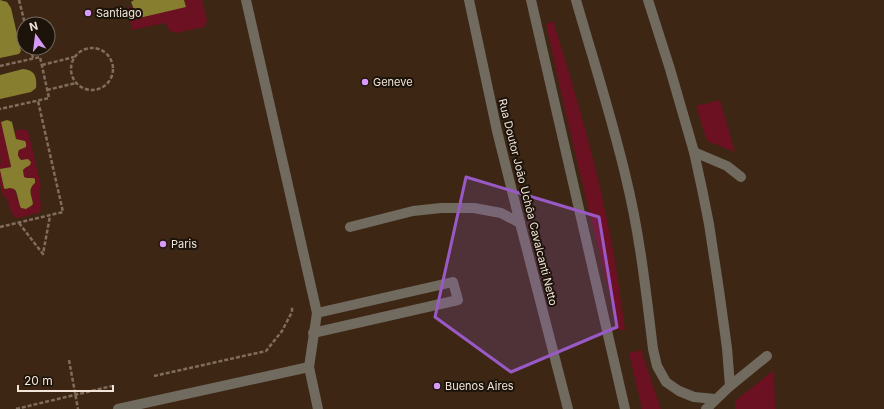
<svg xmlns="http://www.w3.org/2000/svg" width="884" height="409" viewBox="0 0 884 409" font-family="Inter,sans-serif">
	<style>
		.green { fill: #6b1121 }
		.water { fill: #877e30 }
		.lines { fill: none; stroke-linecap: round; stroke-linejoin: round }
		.path { stroke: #806d5d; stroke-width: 2.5; stroke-dasharray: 4 2; stroke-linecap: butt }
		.service { stroke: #716a5f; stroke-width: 10 }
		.minor { stroke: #716a5f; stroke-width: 10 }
		.marked { fill: #995ac6; fill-opacity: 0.2; stroke: #995ac6; stroke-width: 3; stroke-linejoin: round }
		.poi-dot { fill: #d89af8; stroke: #1c130a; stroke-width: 1.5 }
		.labels { text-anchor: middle; stroke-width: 4; stroke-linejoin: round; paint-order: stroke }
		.poi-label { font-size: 11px; fill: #f3e5d9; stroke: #1c130a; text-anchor: start }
		.street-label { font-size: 11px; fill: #f3e5d9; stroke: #1c130a }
	</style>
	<rect width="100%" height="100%" fill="#3d2714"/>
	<g class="green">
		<polygon points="184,0 202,0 207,20 204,27 176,33 170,31 165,23 132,30 127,8 133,7 137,17 186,6"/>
		<path d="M553 21C576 94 598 169 612 245 617 272 621 301 625 329L619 331C593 229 568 127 546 24Z"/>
		<polygon points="720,100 735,152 707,141 696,106"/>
		<polygon points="0,122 1,122 11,166 11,167 0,169 0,163 1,161 0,156"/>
		<path d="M23 129 28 131 41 186C37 195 43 202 40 212L38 213 18 218 14 217 10 209 7 199 3 196 0 184V170L4 188 5 189 10 188 14 189 21 208 26 209 31 206 33 204 30 189 32 186V177L27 178 24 177 23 170 25 168 26 159 22 160C18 157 17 155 19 150L23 148 24 141 16 139 14 135 16 131Z"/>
		<polygon points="641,350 661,409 642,409 629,353"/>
		<polygon points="774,370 775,409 735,409 735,401"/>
	</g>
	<g class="water">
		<polygon points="0,0 7,2 11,8 21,51 19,54 0,58"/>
		<polygon points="134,0 184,0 186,7 139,18 137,17 131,2"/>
		<path d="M23 69C35 70 37 77 36 88L31 92 0 99V75Z"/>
		<path d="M7 120 10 121 12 122 16 139 25 141 26 143V147L19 150C17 155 18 156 21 160L28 159 31 162 30 165 25 168 23 170 24 177 27 178H33L35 179V183C27 190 32 195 33 204L31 206 26 209 21 208 20 206 16 191 14 189 10 188 5 189 4 188 0 170V169L11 167V166L1 122Z"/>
	</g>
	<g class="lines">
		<g class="path">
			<polyline points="19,0 25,24"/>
			<circle cx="92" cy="69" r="21"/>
			<polyline points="31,48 33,58"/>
			<polyline points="42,65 74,57"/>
			<polyline points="0,66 40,57 49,98 0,109"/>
			<polyline points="47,90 76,83"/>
			<polyline points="19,223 43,254 50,216"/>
			<polyline points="0,227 63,212 38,101"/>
			<polyline points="69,360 78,409"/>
			<polyline points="154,376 266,351 282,331 292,312 292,307"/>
			<polyline points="16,409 112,386"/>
		</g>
		<g class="service">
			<polyline points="246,0 317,313 309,367 318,409"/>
			<polyline points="531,0 625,409"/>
			<path d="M576 0C593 59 612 118 626 178 640 235 646 292 653 349L657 366 666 382 679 391 694 397 715 399"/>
			<polyline points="648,0 670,69 694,152 702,189 709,224 719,290 727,348 730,386 706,409"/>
			<polyline points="694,152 727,166 741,177"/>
			<polyline points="350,227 413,211 441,208 474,208 501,213 520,223"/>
			<polyline points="313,333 458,300 453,282 317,313"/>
			<polyline points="730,386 767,356"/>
			<polyline points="118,409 309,367"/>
		</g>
		<polyline class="minor" points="469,0 497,131 520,223 568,409"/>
	</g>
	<path class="marked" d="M466 177 599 217 617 327 511 372 435 317Z"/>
	<g class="poi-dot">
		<circle cx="88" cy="13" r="4"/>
		<circle cx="365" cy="82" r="4"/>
		<circle cx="163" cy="244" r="4"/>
		<circle cx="437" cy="386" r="4"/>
	</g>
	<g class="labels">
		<g class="poi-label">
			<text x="96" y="17">Santiago</text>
			<text x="373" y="86">Geneve</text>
			<text x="171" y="248">Paris</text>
			<text x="445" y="390">Buenos Aires</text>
		</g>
		<g class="street-label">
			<text transform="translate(528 202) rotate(76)" y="4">Rua Doutor João Uchôa Cavalcanti Netto</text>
		</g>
	</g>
	<g transform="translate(36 36) rotate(346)"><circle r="19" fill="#1c130a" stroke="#72675d"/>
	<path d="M0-3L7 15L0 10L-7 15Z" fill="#d89af8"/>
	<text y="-6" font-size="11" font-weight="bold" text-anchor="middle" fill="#f3e5d9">N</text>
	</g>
	<path d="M18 385v6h95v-6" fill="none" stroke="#f3e5d9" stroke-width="2"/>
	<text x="24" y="385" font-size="12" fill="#f3e5d9" stroke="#1c130a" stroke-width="3" paint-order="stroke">20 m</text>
</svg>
